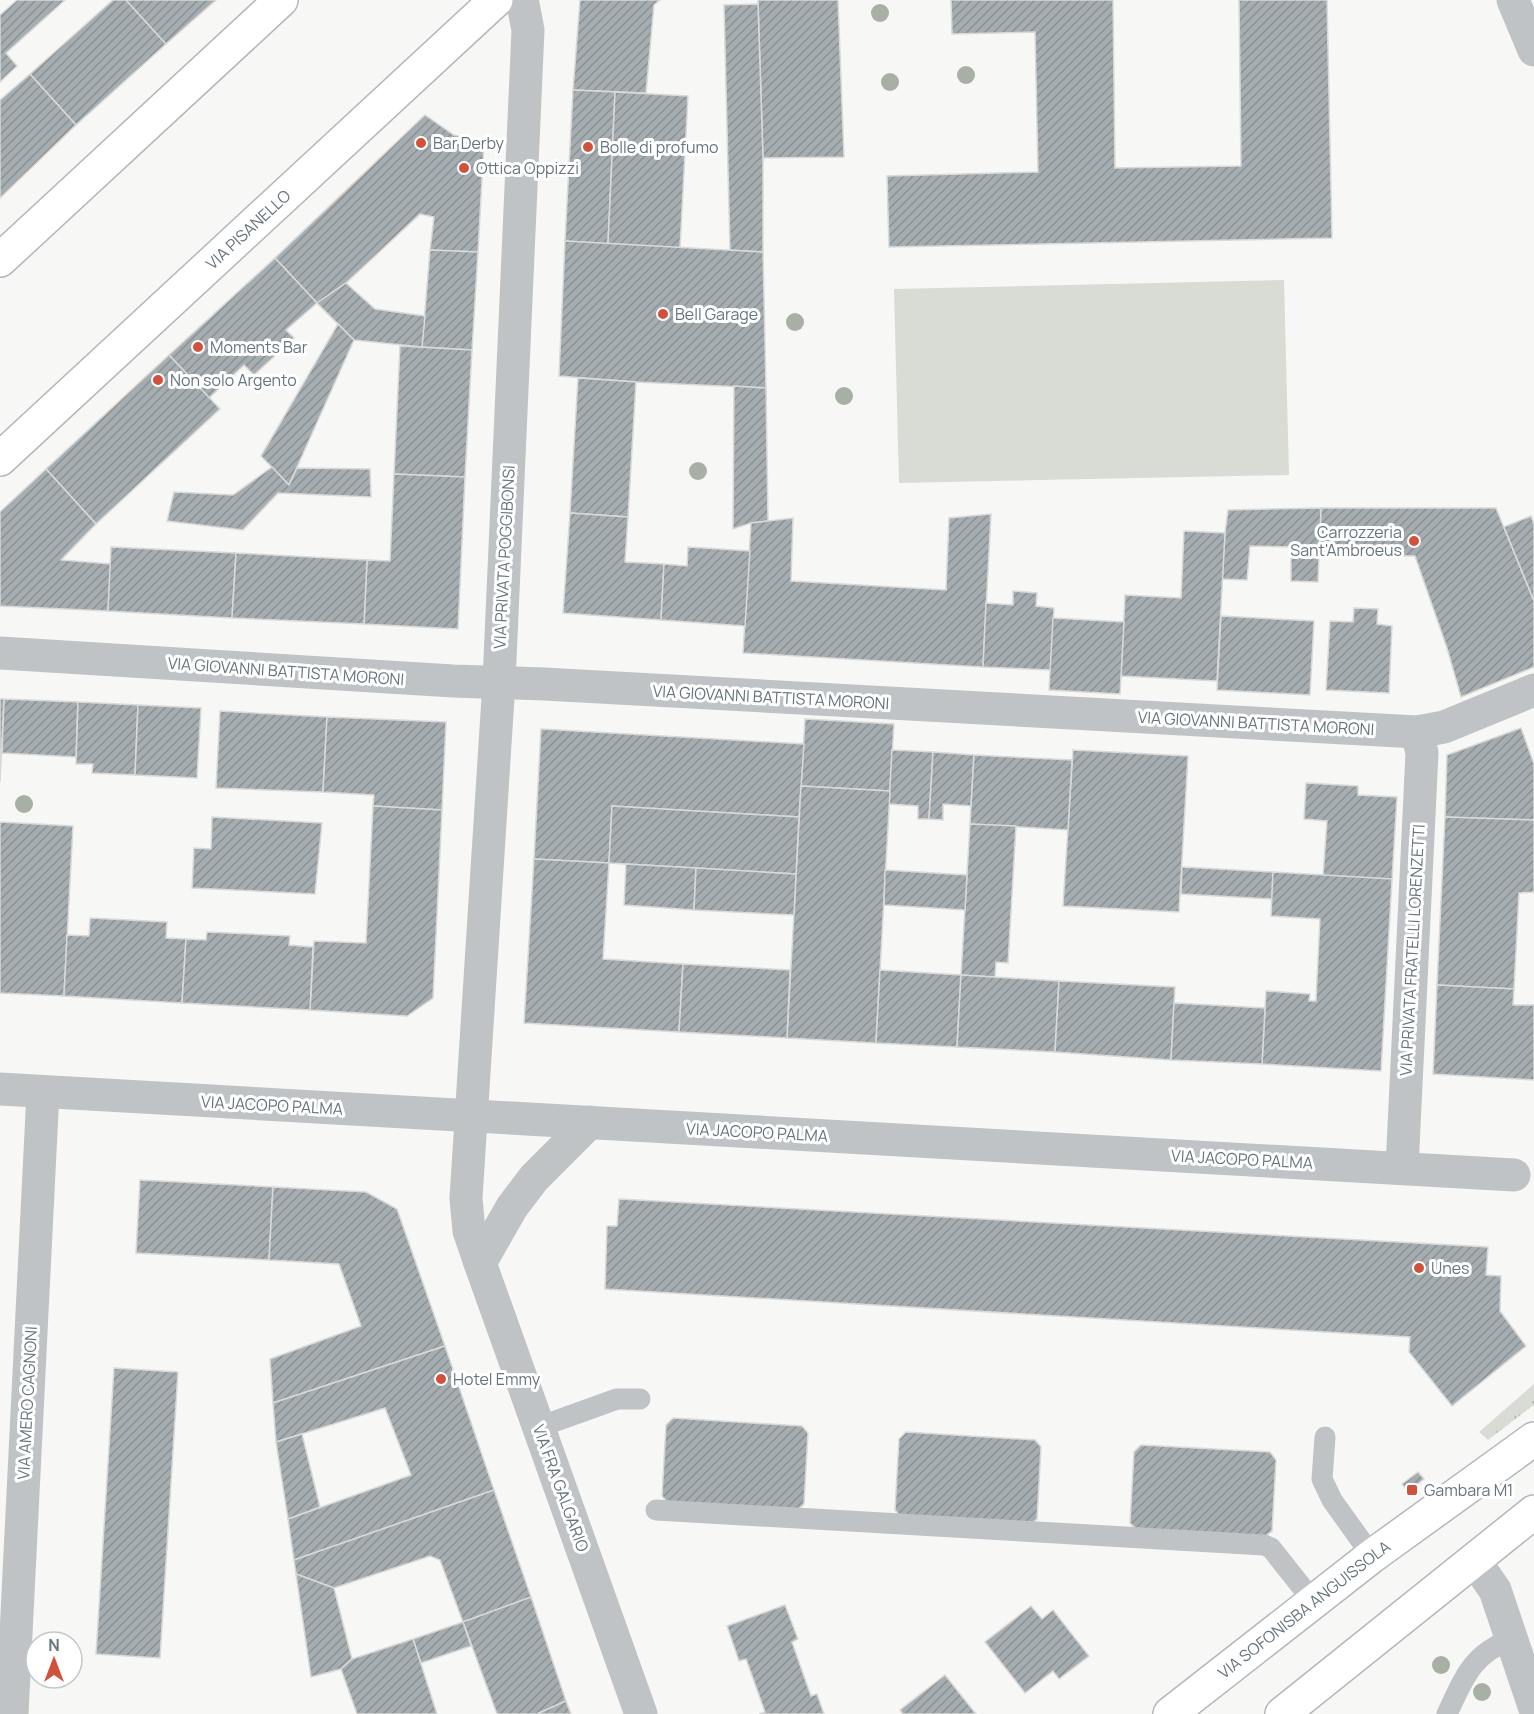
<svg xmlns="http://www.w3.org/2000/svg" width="1534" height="1714" viewBox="0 0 1534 1714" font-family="Manrope,sans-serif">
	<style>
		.grass { fill: url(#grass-tufts) }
		.pitch { fill: #d8dcd5 }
		.building { fill: url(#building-hatch); stroke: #d9d9d7; stroke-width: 1.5 }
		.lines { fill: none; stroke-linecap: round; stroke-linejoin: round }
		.secondary-casing { stroke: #b2b7bb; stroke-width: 36 }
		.lane { stroke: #bfc3c6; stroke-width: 21 }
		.street { stroke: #bfc3c6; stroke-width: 33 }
		.secondary { stroke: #fff; stroke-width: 33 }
		.tree { fill: #a8b0a5 }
		.poi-dot { fill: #d1523c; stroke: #fff; stroke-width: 2 }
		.labels { text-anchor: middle; stroke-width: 6; stroke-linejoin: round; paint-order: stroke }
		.poi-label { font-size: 16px; fill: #66757d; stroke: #fff; text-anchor: start }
		.street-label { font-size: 16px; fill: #66757d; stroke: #fff }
	</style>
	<defs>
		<pattern id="grass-tufts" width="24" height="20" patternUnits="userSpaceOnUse" patternTransform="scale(1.5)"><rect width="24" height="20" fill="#d8dcd5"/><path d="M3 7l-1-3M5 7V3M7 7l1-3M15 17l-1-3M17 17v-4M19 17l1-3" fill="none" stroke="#b3b7b2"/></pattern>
		<pattern id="building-hatch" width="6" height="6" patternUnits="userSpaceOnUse" patternTransform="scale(1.5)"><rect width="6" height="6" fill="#a5adb1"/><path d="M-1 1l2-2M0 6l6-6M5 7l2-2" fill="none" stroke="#8a9195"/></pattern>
	</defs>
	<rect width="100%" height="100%" fill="#f7f7f5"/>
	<polygon class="grass" points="1534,1384 1534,1405 1488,1440 1479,1432"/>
	<polygon class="pitch" points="1284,280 1289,475 899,483 894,289"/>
	<g class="building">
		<polygon points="17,0 65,0 6,53 17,66 0,82 0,15"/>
		<polygon points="113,0 126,0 166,44 76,125 30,74"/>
		<polygon points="126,0 216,0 166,44"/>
		<polygon points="580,0 660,0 654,5 646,93 573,90"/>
		<polygon points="758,0 838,0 844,157 763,158"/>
		<polygon points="951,0 1113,0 1115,168 1241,166 1239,0 1327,0 1332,238 889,247 887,176 1038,172 1035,32 952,34"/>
		<polygon points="758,4 763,158 763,252 730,250 724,5"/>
		<polygon points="30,74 76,125 0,198 0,100"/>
		<polygon points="573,90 615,92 608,244 565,241"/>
		<polygon points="615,92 688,96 680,248 608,244"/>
		<polygon points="425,115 454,135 484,142 478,252 430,250 434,217 420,214 346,283 317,303 275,258"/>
		<polygon points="565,241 763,252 766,388 636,382 559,376"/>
		<polygon points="430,250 478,252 472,350 422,347"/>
		<polygon points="275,258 317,303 286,330 294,338 254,375 244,365 209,398 169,355"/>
		<polygon points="346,283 375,309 425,316 422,347 354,340 317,303"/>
		<polygon points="338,324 354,340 289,485 261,456"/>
		<polygon points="400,346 472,350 465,477 394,474"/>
		<polygon points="169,355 220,409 96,524 46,469"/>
		<polygon points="578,378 636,382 628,517 570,513"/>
		<polygon points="734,386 766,388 768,521 751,523 733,529"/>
		<polygon points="272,467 289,485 297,468 370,469 371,497 278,493 243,530 167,521 174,492 233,495"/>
		<polygon points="46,469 96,524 61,560 111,564 108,611 0,606 0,512"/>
		<polygon points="394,474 465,477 458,629 364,624 367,560 390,561"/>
		<polygon points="1321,508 1496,508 1534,601 1534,667 1461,697 1447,648 1415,556 1319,555"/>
		<polygon points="1321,508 1318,582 1291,581 1291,547 1250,546 1247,580 1222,579 1225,533 1228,510"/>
		<polygon points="570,513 628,517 625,562 664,564 661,620 563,613"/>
		<polygon points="991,514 983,667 743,653 751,523 793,518 791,581 946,590 949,518"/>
		<polygon points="1531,516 1534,524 1534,601 1504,527"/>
		<polygon points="1184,531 1225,533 1217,681 1121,676 1125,595 1181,598"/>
		<polygon points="111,547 236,553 232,618 108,611"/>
		<polygon points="688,547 750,551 745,626 661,620 664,564 687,566"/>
		<polygon points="236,553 367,560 364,624 232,618"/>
		<polygon points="1013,591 1037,593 1036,606 1054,608 1051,670 983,667 986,603 1013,605"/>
		<polygon points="1354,608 1378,609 1377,624 1392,626 1389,693 1326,690 1330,621 1353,622"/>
		<polygon points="1221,616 1314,621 1310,695 1217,690"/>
		<polygon points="1053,618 1124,622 1120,694 1049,690"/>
		<polygon points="0,699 4,699 0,782"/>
		<polygon points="4,699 78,702 76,757 2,753"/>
		<polygon points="78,702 138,705 135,775 92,773 93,764 76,764"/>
		<polygon points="138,705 201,708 197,778 135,775"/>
		<polygon points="220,711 327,717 323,792 216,788"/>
		<polygon points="327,717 446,722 442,810 373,806 374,795 323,792"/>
		<polygon points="805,719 894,724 890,791 801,786"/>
		<polygon points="1521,728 1534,764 1534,820 1445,817 1447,755"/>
		<polygon points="541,729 804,744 799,817 612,806 609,863 534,859"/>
		<polygon points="892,750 933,752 929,819 918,819 918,806 889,804"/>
		<polygon points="1073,750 1188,756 1179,912 1063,906"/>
		<polygon points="933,752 974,755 971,806 943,804 943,820 929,819"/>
		<polygon points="974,755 1072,760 1068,830 970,824"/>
		<polygon points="1306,783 1358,786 1358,795 1397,797 1392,879 1323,876 1327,821 1304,819"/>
		<polygon points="801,786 890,791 876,1043 787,1038"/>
		<polygon points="373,806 442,810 433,998 407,1016 310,1010 314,941 366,943"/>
		<polygon points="612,806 799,817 796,874 609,863"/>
		<polygon points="212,817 322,823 315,894 192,888 194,848 211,849"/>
		<polygon points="1445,817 1534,820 1534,892 1519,893 1514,989 1437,985"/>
		<polygon points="0,822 73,826 64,996 0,993"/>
		<polygon points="970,824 1016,826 1008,963 996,962 995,977 961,975"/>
		<polygon points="534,859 609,863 603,959 683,964 679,1032 524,1023"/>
		<polygon points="626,864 696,868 694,910 624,905"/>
		<polygon points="1182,867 1273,872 1272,899 1181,894"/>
		<polygon points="696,868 796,874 794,915 694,910"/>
		<polygon points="885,870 967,875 965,910 884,905"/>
		<polygon points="1273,872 1392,879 1381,1071 1262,1064 1266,991 1310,994 1309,1001 1316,1001 1317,979 1320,919 1271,916"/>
		<polygon points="90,918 167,922 166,938 186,939 182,1003 64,996 67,935 89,936"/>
		<polygon points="207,932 290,936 289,945 313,947 310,1010 182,1003 186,939 206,940"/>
		<polygon points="683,964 790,970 787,1038 679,1032"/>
		<polygon points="880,970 961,975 957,1047 876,1043"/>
		<polygon points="961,975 1059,981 1055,1052 957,1047"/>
		<polygon points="1059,981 1175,987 1171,1060 1055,1052"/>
		<polygon points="1437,985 1514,989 1513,1005 1534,1005 1534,1080 1433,1074"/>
		<polygon points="1174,1003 1265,1008 1262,1064 1171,1060"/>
		<polygon points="140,1180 273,1187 269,1260 136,1253"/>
		<polygon points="273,1187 366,1192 397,1209 445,1346 273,1403 270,1359 361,1326 339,1264 269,1260"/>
		<polygon points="619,1199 1488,1247 1486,1275 1501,1276 1500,1311 1526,1346 1452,1406 1409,1352 1410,1337 605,1289 607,1226 617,1226"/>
		<polygon points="445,1346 494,1490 294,1560 288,1519 411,1475 385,1408 276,1442 273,1403"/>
		<polygon points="114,1368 178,1372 160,1658 96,1654"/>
		<polygon points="673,1418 802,1426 808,1433 804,1504 796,1511 669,1504 662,1496 666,1425"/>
		<polygon points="906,1432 1035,1440 1041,1447 1037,1519 1029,1525 902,1518 895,1510 899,1439"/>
		<polygon points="302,1434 320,1507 288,1519 276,1442"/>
		<polygon points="1141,1445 1270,1452 1276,1460 1272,1531 1264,1537 1137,1530 1130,1523 1134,1452"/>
		<polygon points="1418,1472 1424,1479 1408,1492 1402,1484"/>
		<polygon points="494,1490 531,1597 463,1622 440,1560 430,1556 334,1588 296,1574 294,1560"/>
		<polygon points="296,1574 334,1588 352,1659 341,1669 311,1677"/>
		<polygon points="531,1597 566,1701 537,1714 497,1714 463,1622"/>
		<polygon points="785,1605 798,1639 792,1642 811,1696 817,1694 824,1714 759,1714 765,1712 746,1659 739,1661 727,1626"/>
		<polygon points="1031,1606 1042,1619 1053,1610 1089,1656 1059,1679 1053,1671 1025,1693 985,1642"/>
		<polygon points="463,1622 471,1646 421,1663 413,1639"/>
		<polygon points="413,1639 437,1714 357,1714 341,1669 352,1659"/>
		<polygon points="945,1675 976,1714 903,1714 900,1710"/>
		<polygon points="566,1701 571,1714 537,1714"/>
	</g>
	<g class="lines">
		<defs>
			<g id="secondary">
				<polyline points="0,260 281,0"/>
				<path id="s1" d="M0 459 496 0"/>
				<path id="s2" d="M1170 1714 1372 1556 1534 1439"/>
				<polyline points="1282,1714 1534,1512"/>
			</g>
		</defs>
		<use href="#secondary" class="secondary-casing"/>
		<g class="lane">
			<polyline points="539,1427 617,1399 640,1399"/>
			<polyline points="1325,1437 1322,1479 1332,1500 1372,1556"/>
			<polyline points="656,1510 1264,1545 1271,1548 1313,1601"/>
			<path d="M1447 1714C1464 1678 1471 1655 1511 1639"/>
		</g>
		<g class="street">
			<polyline points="520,0 523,4 528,30 499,682 466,1198 469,1231 480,1263 641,1714"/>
			<polyline points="1513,0 1534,50"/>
			<polyline points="0,653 453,681 544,684 1417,732 1444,727 1534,690"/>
			<polyline points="0,1089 1514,1175"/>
			<polyline points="1402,1168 1422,753 1417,732"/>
			<polyline points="480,1263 512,1207 534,1178 590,1122"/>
			<polyline points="1474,1560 1495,1590 1534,1706"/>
			<polyline points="12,1714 43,1092"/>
		</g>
		<use href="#secondary" class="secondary"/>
	</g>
	<g class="tree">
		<circle cx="880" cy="13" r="9"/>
		<circle cx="966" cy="75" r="9"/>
		<circle cx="890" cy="82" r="9"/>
		<circle cx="795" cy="322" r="9"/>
		<circle cx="844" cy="396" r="9"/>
		<circle cx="698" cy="471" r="9"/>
		<circle cx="24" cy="804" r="9"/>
		<circle cx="1441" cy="1665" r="9"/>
		<circle cx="1482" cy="1692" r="9"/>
	</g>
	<g class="poi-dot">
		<circle cx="421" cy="143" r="6"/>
		<circle cx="588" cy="147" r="6"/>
		<circle cx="464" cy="168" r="6"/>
		<circle cx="663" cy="314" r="6"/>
		<circle cx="198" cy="347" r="6"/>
		<circle cx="158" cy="380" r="6"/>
		<circle cx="1414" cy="541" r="6"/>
		<circle cx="1419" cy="1268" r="6"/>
		<circle cx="441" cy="1379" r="6"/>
		<rect x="1406" y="1484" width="12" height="12" rx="3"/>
	</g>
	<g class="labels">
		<g class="poi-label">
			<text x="433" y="149">Bar Derby</text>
			<text x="600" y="153">Bolle di profumo</text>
			<text x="476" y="174">Ottica Oppizzi</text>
			<text x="675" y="320">Bell Garage</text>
			<text x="210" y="353">Moments Bar</text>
			<text x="170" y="386">Non solo Argento</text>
			<text x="1402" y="538" text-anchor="end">Carrozzeria<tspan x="1402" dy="18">Sant'Ambroeus</tspan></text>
			<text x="1431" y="1274">Unes</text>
			<text x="453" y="1385">Hotel Emmy</text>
			<text x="1424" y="1496">Gambara M1</text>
		</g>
		<g class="street-label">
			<text dy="6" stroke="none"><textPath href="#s1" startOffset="338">VIA PISANELLO</textPath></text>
			<text transform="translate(504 557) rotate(-87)" y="6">VIA PRIVATA POGGIBONSI</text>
			<text transform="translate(286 671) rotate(4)" y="6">VIA GIOVANNI BATTISTA MORONI</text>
			<text transform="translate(771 697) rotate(3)" y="6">VIA GIOVANNI BATTISTA MORONI</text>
			<text transform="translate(1256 723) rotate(3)" y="6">VIA GIOVANNI BATTISTA MORONI</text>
			<text transform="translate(1412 950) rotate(-87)" y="6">VIA PRIVATA FRATELLI LORENZETTI</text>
			<text transform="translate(272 1105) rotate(3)" y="6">VIA JACOPO PALMA</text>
			<text transform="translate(757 1132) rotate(3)" y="6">VIA JACOPO PALMA</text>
			<text transform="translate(1242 1159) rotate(3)" y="6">VIA JACOPO PALMA</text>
			<text transform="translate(27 1403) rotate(-87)" y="6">VIA AMERO CAGNONI</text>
			<text transform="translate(561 1488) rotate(70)" y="6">VIA FRA GALGARIO</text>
			<text dy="6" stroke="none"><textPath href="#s2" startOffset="170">VIA SOFONISBA ANGUISSOLA</textPath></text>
		</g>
	</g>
	<g transform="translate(54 1660)"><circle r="28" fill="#ffffff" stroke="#c2c8cb" stroke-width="1.5"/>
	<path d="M0-4.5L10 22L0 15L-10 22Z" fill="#d1523c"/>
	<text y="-9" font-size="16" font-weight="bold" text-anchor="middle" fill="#66757d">N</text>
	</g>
</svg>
